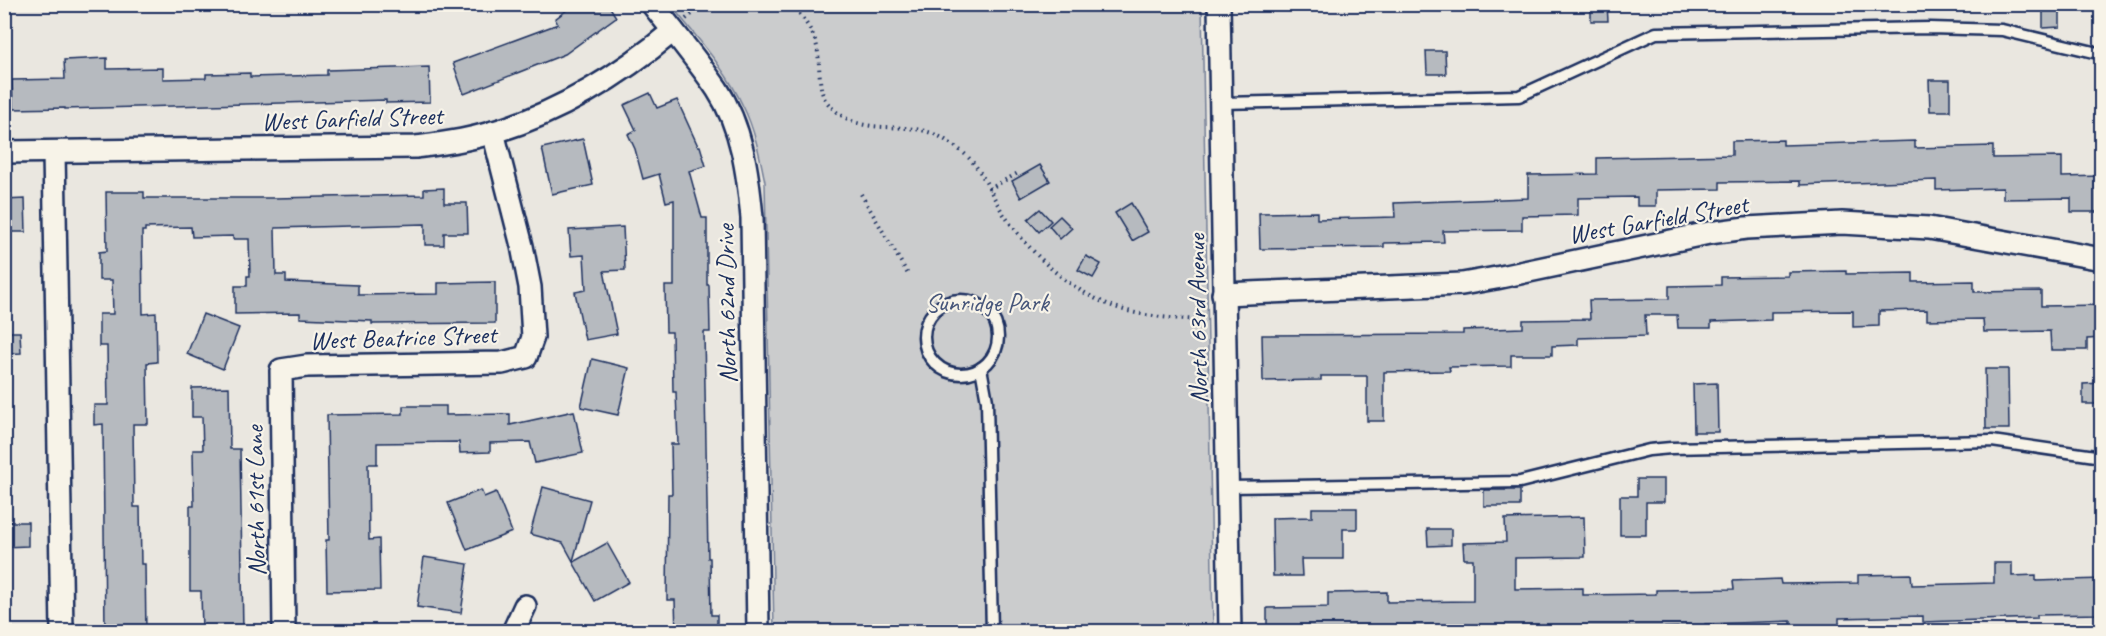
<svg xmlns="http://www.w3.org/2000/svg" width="2106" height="636" viewBox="0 0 2106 636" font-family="Caveat,sans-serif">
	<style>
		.green { fill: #cbcccd; stroke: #737e96; stroke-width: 1.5 }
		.building { fill: #b6babf; stroke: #1b2f5e; stroke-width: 1.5 }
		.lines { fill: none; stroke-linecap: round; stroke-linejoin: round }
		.service-casing { stroke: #1b2f5e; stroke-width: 15 }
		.minor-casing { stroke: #1b2f5e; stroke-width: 26 }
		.path { stroke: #1b2f5e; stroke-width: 4; stroke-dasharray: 1.5 4.5; stroke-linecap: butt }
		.service { stroke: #f7f3e8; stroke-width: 10 }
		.minor { stroke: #f7f3e8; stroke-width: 21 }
		.labels { text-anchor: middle; stroke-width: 4.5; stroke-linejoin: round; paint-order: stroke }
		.street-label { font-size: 26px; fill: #1b2f5e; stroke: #f7f3e8 }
		.park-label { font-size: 26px; fill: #47567a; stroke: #f7f3e8 }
	</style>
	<rect width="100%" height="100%" fill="#eae7e0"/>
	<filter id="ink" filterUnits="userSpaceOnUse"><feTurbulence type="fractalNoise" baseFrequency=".0167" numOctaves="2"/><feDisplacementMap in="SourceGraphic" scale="12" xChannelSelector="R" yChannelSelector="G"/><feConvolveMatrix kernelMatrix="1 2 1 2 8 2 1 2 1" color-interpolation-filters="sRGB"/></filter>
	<g filter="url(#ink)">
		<path class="green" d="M671 5H1202L1213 631H774L765 182C760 157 755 130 743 106 726 69 696 37 671 5Z"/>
		<g class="building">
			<polygon points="575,4 608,4 616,17 565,54 464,94 453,63 558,24 555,19"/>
			<polygon points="1591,4 1607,4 1608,21 1591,21"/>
			<polygon points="2043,4 2060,4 2060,27 2043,28"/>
			<polygon points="1426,51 1445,51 1446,74 1427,74"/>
			<polygon points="107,58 107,69 163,68 163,79 206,78 206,74 250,73 250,77 327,75 327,70 429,67 430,102 386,103 386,100 65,109 65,108 13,109 12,80 65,79 64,60"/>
			<polygon points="1929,80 1950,80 1950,111 1930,111"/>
			<polygon points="650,93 657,108 677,100 698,146 700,146 706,166 689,171 702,218 707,218 707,285 709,285 710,332 704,332 708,558 710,558 711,615 717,615 717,632 676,632 675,600 667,600 668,494 672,494 671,444 678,444 676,392 673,392 672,332 666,332 665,286 674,286 674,200 666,202 659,174 643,179 635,149 628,134 636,130 624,105"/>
			<polygon points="583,139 593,185 552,194 542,148"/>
			<polygon points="1783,140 1783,145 1915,141 1915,148 1993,146 1993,158 2062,157 2062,177 2102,176 2102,212 2071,212 2071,198 2003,199 2003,188 1936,190 1936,180 1800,185 1800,181 1720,182 1720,189 1656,190 1656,206 1637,206 1637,197 1578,198 1578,215 1522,216 1522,230 1443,231 1444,242 1384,243 1384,247 1260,249 1259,213 1317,212 1317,219 1395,217 1394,203 1528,198 1528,175 1597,174 1597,158 1732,155 1732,141"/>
			<polygon points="1040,165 1050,181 1021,198 1012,181"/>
			<polygon points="444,188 444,203 467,203 468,233 444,233 444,245 425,245 425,224 275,228 276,275 286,275 286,282 358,285 358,295 438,294 438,283 495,282 495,323 372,324 372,321 300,318 300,313 235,314 235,286 247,286 247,276 250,276 249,239 233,239 233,236 192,237 191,227 145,228 145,231 142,231 143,314 156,313 157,362 147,363 148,424 133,424 134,507 140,507 141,564 145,564 146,632 105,632 103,424 94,425 94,405 108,405 107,346 99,346 99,314 113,314 112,280 99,280 99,252 107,251 106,192 144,192 144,198 274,198 424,195 424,189"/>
			<polygon points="25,199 26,232 4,232 4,200"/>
			<polygon points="1131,203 1148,232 1132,241 1115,213"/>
			<polygon points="1040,209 1051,221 1039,232 1028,219"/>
			<polygon points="1060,216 1072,228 1060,239 1049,226"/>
			<polygon points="623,227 625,270 604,271 617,334 585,340 575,292 586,290 584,255 571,256 569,230"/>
			<polygon points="1086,256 1101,264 1093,278 1078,270"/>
			<polygon points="1846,271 1846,274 1913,273 1913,282 1974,281 1974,292 2041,291 2041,306 2102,305 2102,338 2087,339 2087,350 2051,350 2050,331 1984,332 1983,319 1927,320 1927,310 1879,311 1879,326 1853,327 1853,311 1771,312 1771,320 1711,322 1711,328 1678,328 1677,315 1645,315 1646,336 1578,338 1578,345 1552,346 1552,355 1511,355 1511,366 1449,367 1450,371 1384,372 1384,421 1367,421 1367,376 1321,376 1321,380 1263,381 1262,335 1463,334 1463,330 1523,328 1523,320 1590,319 1589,300 1669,299 1669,286 1721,285 1721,277 1788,276 1788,272"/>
			<polygon points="203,314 239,328 223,369 187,354"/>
			<polygon points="4,332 20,332 21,353 4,354"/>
			<polygon points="592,359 629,368 618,415 581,407"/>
			<polygon points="1985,369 2008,369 2009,429 1986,429"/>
			<polygon points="1717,383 1718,432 1694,432 1693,384"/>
			<polygon points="2102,383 2102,404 2083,404 2083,384"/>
			<polygon points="229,387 230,449 240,449 243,632 202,632 201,591 190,591 190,506 194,506 193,450 203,450 202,417 192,417 192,388"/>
			<polygon points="403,406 446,406 446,415 510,414 510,425 574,411 583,453 535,463 530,442 490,443 490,452 460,453 459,442 377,443 377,464 368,464 369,540 379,539 380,590 327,591 326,540 329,540 327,415 403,414"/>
			<polygon points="1637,479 1664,479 1664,502 1646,502 1646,535 1620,535 1620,496 1637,496"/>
			<polygon points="543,487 590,500 573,561 563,543 530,534"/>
			<polygon points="481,490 484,497 496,492 512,532 467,550 448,503"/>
			<rect x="1484" y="490" width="36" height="16"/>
			<polygon points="1312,508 1357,508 1357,529 1343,529 1343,559 1301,559 1302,576 1273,576 1272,518 1312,517"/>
			<polygon points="1584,517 1585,557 1515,558 1515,589 1583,588 1583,595 1656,594 1656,590 1734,589 1733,581 1780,579 1781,584 1858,583 1858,575 1911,574 1912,585 1994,583 1994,563 2012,563 2012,576 2036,575 2036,581 2102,579 2102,614 2037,615 2037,618 1923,622 1923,616 1839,618 1839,625 1791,626 1791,621 1705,624 1705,627 1649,628 1649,630 1267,632 1267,608 1328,607 1328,593 1387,592 1387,602 1473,601 1473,559 1464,559 1463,543 1506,542 1505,519"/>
			<polygon points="4,522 28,522 28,546 4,547"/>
			<polygon points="1427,529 1451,529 1451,545 1428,546"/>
			<polygon points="607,543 629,582 595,601 573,562"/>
			<polygon points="424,557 468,564 461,613 417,607"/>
		</g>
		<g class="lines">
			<defs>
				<g id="service">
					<polyline points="1221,103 1519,96 1656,33 1930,28 2002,30 2102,54"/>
					<circle cx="961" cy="337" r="37"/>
					<polyline points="981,368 987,401 992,632"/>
					<polyline points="1228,487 1520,482 1649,450 1671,448 1992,441 2102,457"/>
				</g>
				<g id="minor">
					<path d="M652 4C674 32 697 60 717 89 742 127 748 174 752 218L758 632"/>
					<polyline points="1219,4 1230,632"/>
					<path d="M4 152 416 147C431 145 447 143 462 140 540 124 612 82 673 31"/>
					<polyline points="54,152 62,632"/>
					<polyline points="1223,294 1462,284 1496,278 1709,233 1746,228 1842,223 1929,228 2102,259"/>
					<polyline points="284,632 281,370 307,366 502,363 526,357 533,337 530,287 522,246 493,132"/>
					<polyline points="513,632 525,606"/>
				</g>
			</defs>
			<use href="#service" class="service-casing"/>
			<use href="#minor" class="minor-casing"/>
			<g class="path">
				<path d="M792 4C801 16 812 29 816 43 821 58 817 89 826 101 861 145 906 113 947 141 954 146 962 151 968 157 985 174 993 200 1007 219 1039 264 1085 304 1141 314 1162 318 1183 319 1204 320"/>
				<polyline points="686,19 704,4"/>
				<polyline points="989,189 1020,172"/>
				<polyline points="861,194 909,276"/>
			</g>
			<use href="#service" class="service"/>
			<use href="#minor" class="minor"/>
		</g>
	</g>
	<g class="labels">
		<g class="street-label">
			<text transform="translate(352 118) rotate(-2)" y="9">West Garfield Street</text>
			<text transform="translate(1658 219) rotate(-10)" y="9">West Garfield Street</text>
			<text transform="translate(726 304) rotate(-91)" y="9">North 62nd Drive</text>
			<text transform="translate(1197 319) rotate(-91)" y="9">North 63rd Avenue</text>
			<text transform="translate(403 337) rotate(-2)" y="9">West Beatrice Street</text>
			<text transform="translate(255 501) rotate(-91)" y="9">North 61st Lane</text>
		</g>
		<g class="park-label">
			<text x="987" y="311">Sunridge Park</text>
		</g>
	</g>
	<rect width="2106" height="636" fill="none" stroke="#f7f3e8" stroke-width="24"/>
	<rect x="12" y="12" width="2082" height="612" fill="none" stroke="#1b2f5e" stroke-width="2" filter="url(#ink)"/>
</svg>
